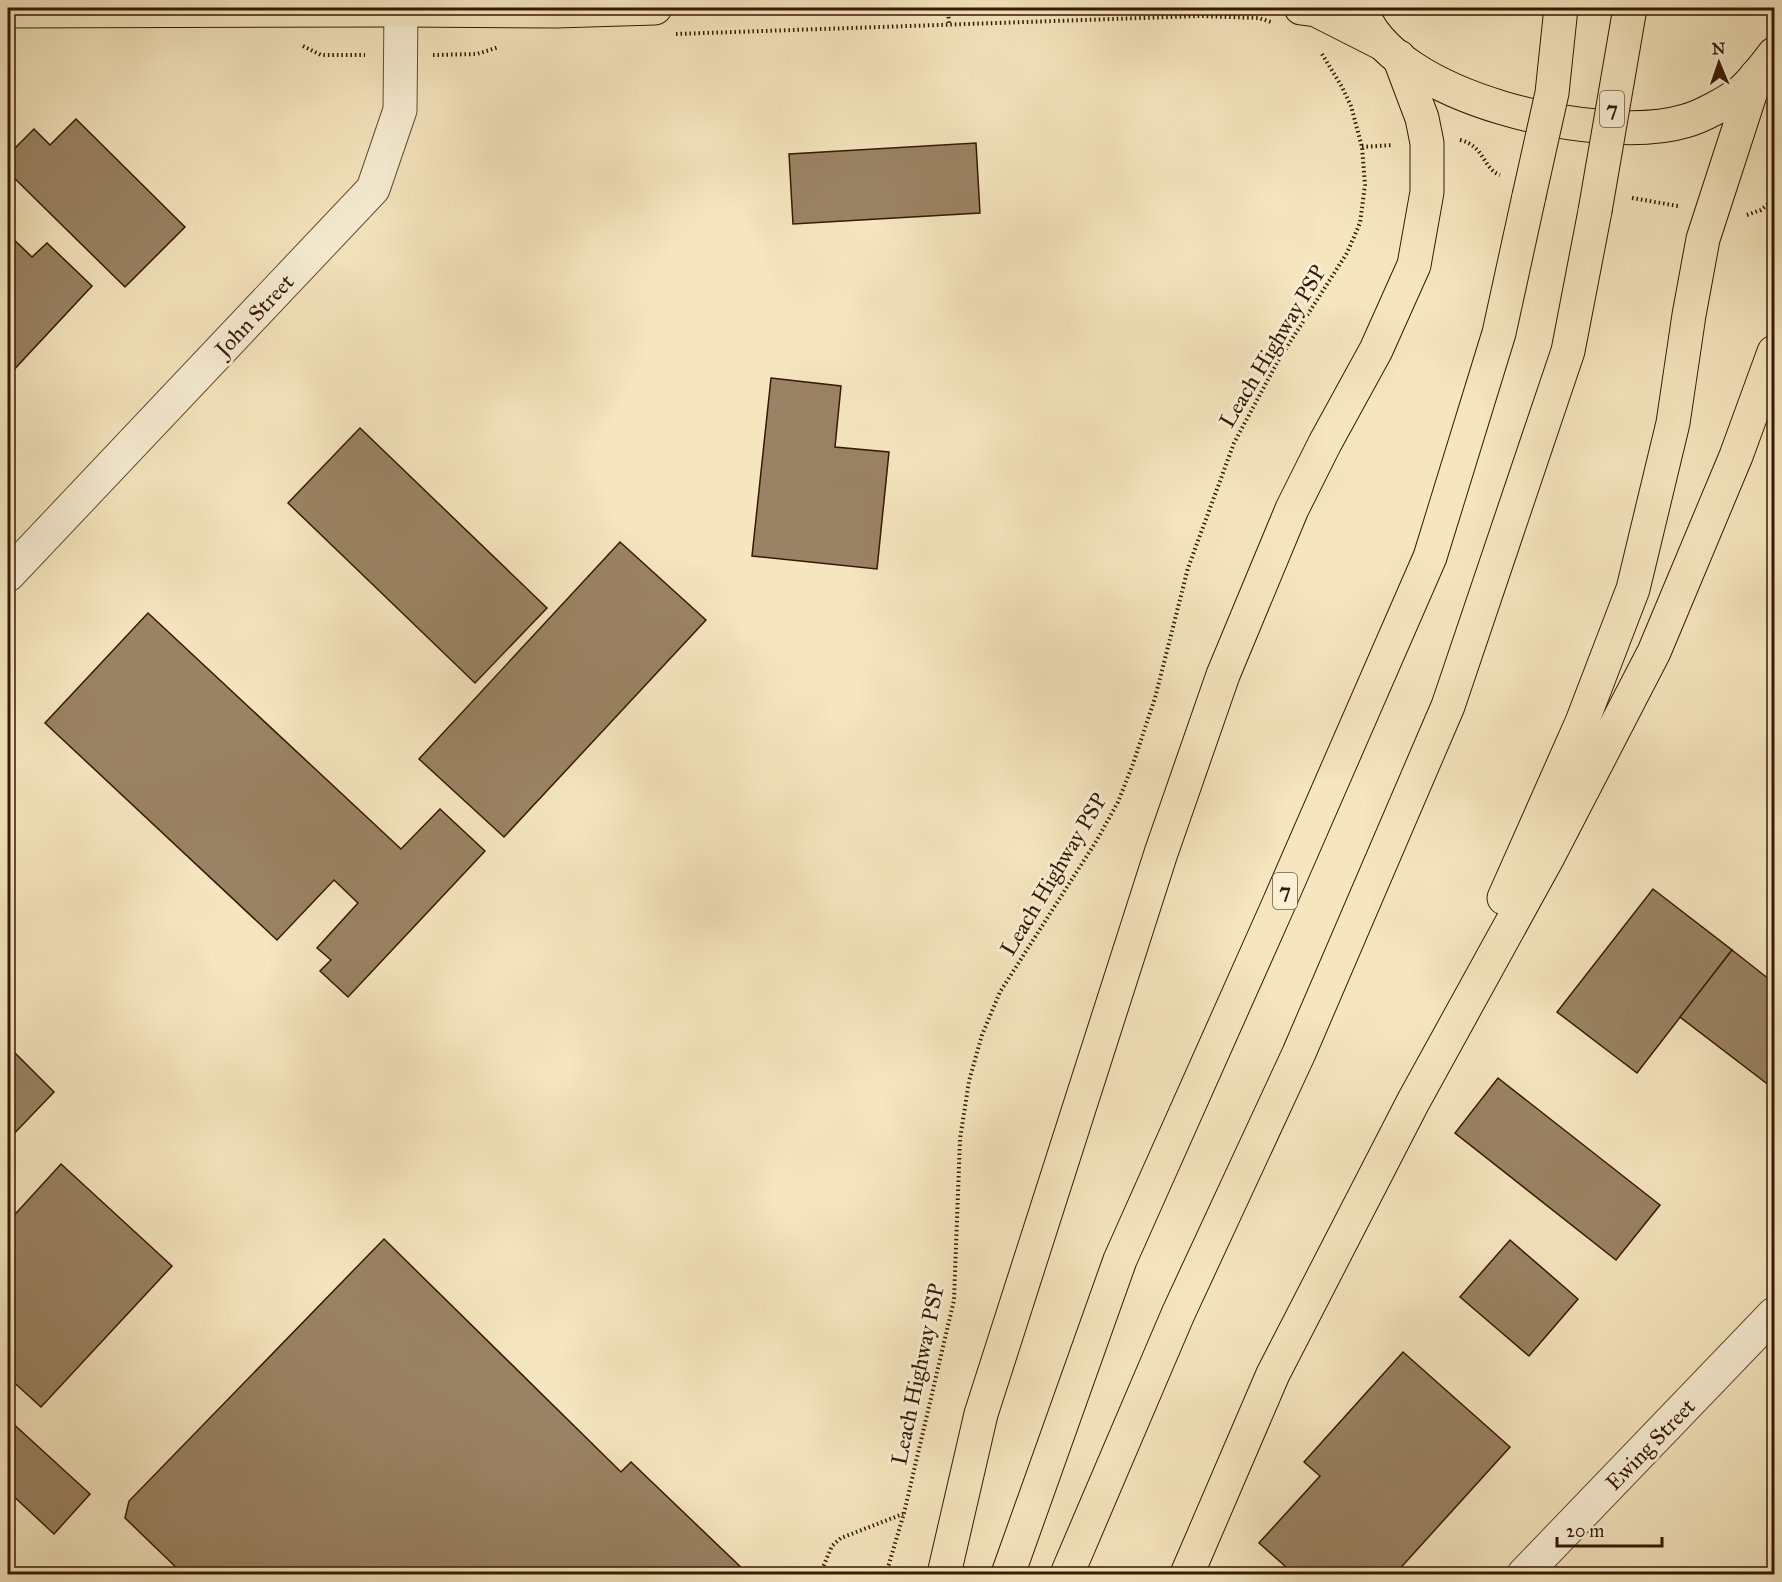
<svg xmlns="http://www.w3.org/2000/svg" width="1782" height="1582" viewBox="0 0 1782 1582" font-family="'IM FELL Great Primer',serif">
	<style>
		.building { fill: #9a8364; stroke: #371802; stroke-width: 1.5 }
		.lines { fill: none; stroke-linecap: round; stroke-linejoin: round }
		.minor-casing { stroke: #664c31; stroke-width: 35 }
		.primary-casing { stroke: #371802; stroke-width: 35 }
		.motorway-casing { stroke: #371802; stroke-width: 35 }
		.path { stroke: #371802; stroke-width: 4; stroke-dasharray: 1.5 3; stroke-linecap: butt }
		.minor { stroke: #f8efd5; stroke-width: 33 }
		.primary { stroke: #f5e6bf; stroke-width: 33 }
		.motorway { stroke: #f5e6bf; stroke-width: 33 }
		.motorway-bridge-casing { stroke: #371802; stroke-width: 35; stroke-linecap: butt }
		.motorway-bridge { stroke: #f5e6bf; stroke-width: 33 }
		.labels { text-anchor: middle; stroke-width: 6; stroke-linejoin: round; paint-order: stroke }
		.shield { fill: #f8efd5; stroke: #715841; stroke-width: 1.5 }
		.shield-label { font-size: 21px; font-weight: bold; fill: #371802 }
		.street-label { font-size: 22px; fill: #371802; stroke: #f8efd5 }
	</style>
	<rect width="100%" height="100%" fill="#f5e6bf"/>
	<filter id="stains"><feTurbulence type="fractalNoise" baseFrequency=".00333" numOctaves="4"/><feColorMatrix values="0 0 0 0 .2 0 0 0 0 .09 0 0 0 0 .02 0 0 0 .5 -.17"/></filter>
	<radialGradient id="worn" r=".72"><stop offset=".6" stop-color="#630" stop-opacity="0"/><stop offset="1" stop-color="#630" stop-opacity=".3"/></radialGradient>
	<g class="building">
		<polygon points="76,119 185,227 125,287 8,172 8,155 34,129 50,145"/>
		<polygon points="976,143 980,213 793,224 789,154"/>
		<polygon points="8,234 32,257 47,243 92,286 8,376"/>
		<polygon points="771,378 841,386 835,447 889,452 877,569 752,556"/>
		<polygon points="360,428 547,608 475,683 288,503"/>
		<polygon points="620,542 706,620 504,837 419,759"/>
		<polygon points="148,613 401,849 440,809 485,851 348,997 320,971 331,960 317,948 358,903 334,880 277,940 45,723"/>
		<polygon points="1653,889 1732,950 1637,1073 1557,1012"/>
		<polygon points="1732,950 1774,983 1774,1089 1680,1017"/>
		<polygon points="8,1046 54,1092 8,1140"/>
		<polygon points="1498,1078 1660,1205 1616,1260 1455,1133"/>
		<polygon points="61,1164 172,1266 41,1407 8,1377 8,1222"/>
		<polygon points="384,1239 621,1472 631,1462 748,1574 183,1574 125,1518 129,1501"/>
		<polygon points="1510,1240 1578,1299 1529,1356 1460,1297"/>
		<polygon points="1403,1352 1510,1447 1395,1574 1294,1574 1259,1543 1320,1476 1304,1462"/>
		<polygon points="8,1419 90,1494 54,1534 8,1491"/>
	</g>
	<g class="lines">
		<defs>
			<g id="minor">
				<polyline points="8,575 373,189 400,110 401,8"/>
				<polyline points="1524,1574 1774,1314"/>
			</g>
			<g id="primary">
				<polyline points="1301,8 1316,10 1381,43"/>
				<path d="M1361 8C1389 99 1603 146 1685 121 1701 117 1728 102 1741 92 1754 81 1764 67 1774 54"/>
				<polyline points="8,11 401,10 556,11 655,8"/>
			</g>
			<g id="motorway">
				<polyline points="1504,898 1582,722 1633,589 1673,423 1689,315 1703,239 1756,76"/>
				<polyline points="944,1574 981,1414 1161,853 1223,675 1292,509 1325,443 1376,350 1414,265 1427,192 1427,143 1422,118 1399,57"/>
				<polyline points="1008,1574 1120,1260 1276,910 1430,557 1499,333 1529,196"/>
				<polyline points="1067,1574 1178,1314 1299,1053 1448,706 1568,351 1595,211"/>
				<polyline points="1187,1574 1273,1374 1413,1102 1549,855 1654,652 1736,456 1774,352"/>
			</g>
		</defs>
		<use href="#minor" class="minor-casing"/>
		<use href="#primary" class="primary-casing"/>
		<use href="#motorway" class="motorway-casing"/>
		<g class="path">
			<polyline points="948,8 949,25"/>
			<polyline points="676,34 1200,16 1259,18 1271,22"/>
			<polyline points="303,46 321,55 365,55"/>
			<polyline points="433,55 477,54 499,47"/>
			<path d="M1460 140C1485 146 1483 169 1500 175"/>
			<polyline points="1362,147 1393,145"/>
			<polyline points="1632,198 1678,206"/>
			<polyline points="1747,215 1761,210 1774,199"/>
			<polyline points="820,1574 832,1546 841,1538 903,1514"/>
			<polyline points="886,1574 904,1513 954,1300 960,1139 969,1081 982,1035 1000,992 1097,840 1118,802 1133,764 1155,698 1188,568 1234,443 1278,361 1347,253 1360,223 1365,185 1362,147 1351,106 1342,87 1322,54"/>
		</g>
		<use href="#minor" class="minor"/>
		<use href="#primary" class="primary"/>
		<use href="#motorway" class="motorway"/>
		<defs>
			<g id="motorway-bridge">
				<polyline points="1529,196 1552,93 1561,8"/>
				<polyline points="1595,211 1630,8"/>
			</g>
		</defs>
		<use href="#motorway-bridge" class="motorway-bridge-casing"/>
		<use href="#motorway-bridge" class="motorway-bridge"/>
	</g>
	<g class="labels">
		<g class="shield">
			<rect x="1600" y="91" width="24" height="36" rx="4.5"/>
			<rect x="1273" y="873" width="24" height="36" rx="4.5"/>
		</g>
		<g class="shield-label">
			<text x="1612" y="116">7</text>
			<text x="1285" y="898">7</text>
		</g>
		<g class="street-label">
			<text transform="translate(254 315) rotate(-47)" y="8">John Street</text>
			<text transform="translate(1272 346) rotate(-59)" y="8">Leach Highway PSP</text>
			<text transform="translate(1053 874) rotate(-59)" y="8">Leach Highway PSP</text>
			<text transform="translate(917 1374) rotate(-78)" y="8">Leach Highway PSP</text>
			<text transform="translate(1650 1444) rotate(-46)" y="8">Ewing Street</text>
		</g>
	</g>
	<rect width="1782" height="1582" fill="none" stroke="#f5e6bf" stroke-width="30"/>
	<rect x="9" y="9" width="1764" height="1564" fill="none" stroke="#371802" stroke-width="3"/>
	<rect x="15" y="15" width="1752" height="1552" fill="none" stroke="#371802" stroke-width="1.5"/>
	<g transform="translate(1719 63) rotate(358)" stroke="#f8efd5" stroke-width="4.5" paint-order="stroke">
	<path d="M0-4.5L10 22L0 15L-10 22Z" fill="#371802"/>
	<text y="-9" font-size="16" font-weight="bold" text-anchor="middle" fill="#371802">N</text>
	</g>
	<path d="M1557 1537v9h105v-9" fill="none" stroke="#371802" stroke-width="3"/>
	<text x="1566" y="1537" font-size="18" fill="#371802" stroke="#f8efd5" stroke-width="4.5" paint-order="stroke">20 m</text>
	<rect width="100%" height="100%" filter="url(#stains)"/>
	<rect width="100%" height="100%" fill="url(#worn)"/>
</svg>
